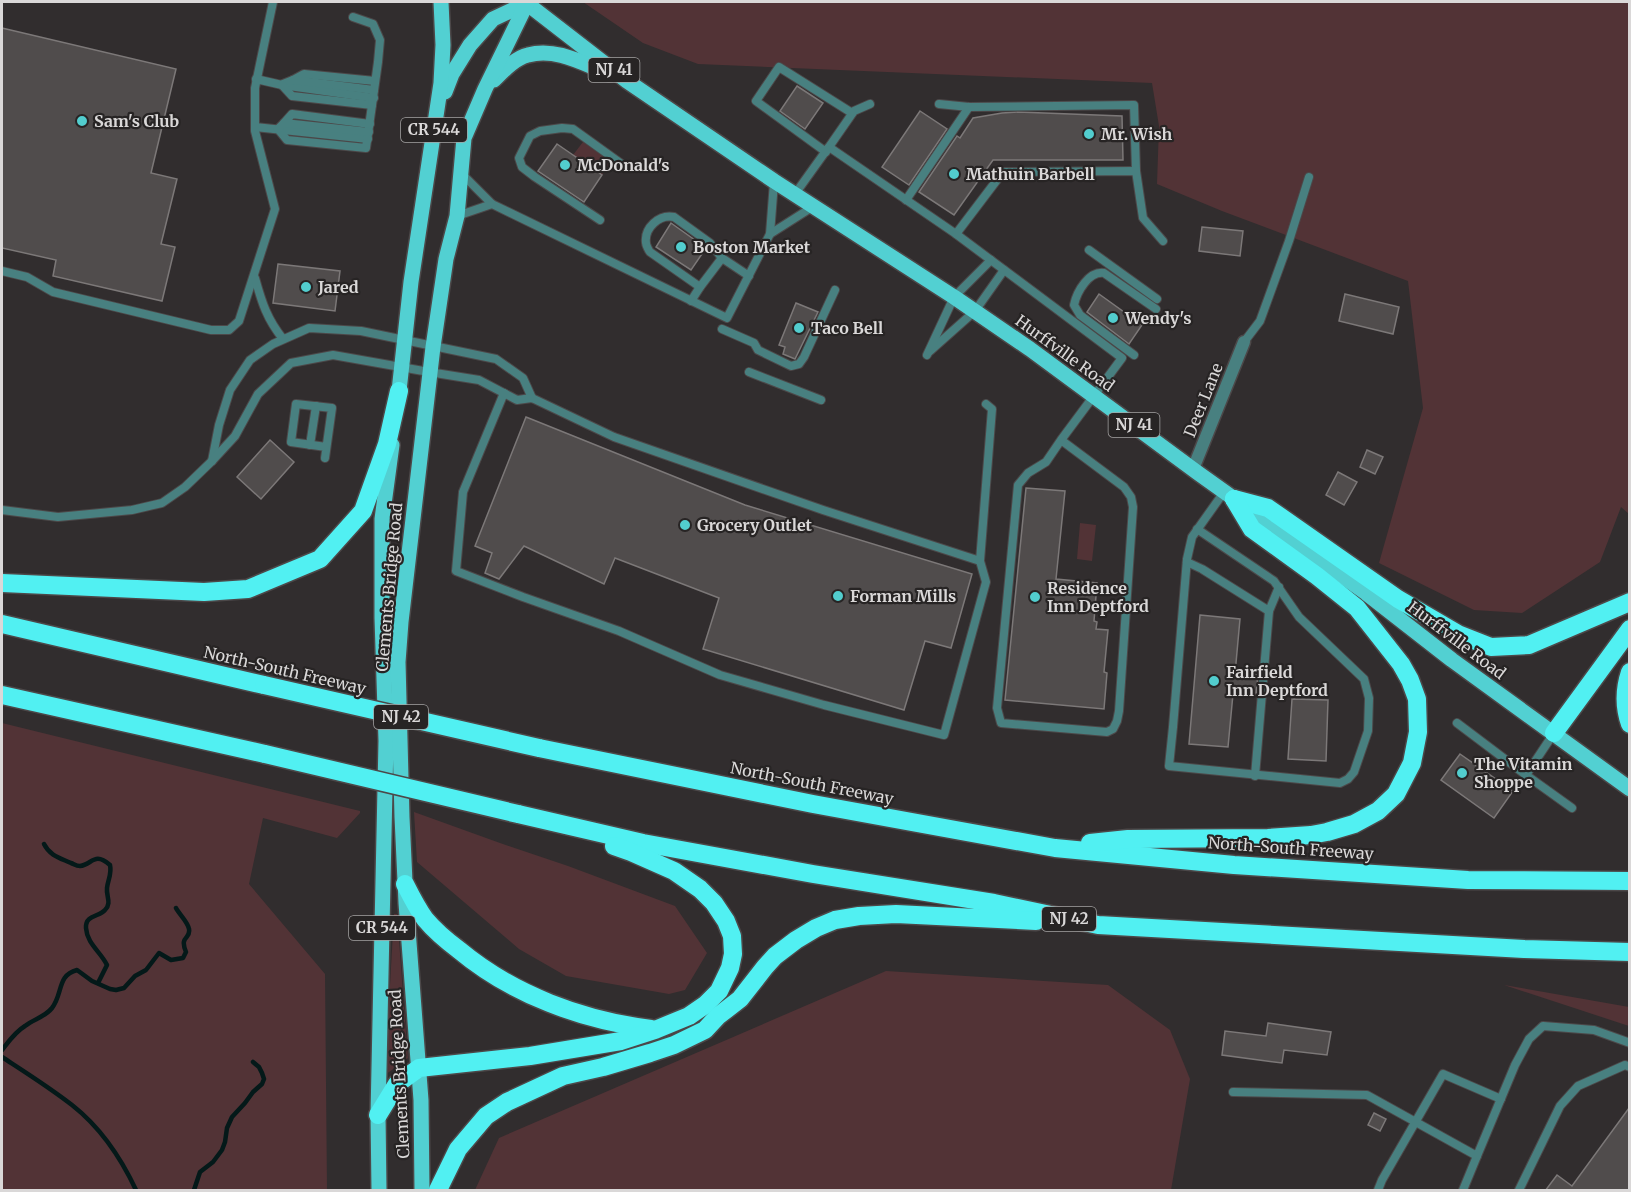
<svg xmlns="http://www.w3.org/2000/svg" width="1631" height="1192" viewBox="0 0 1631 1192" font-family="Merriweather,serif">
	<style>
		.green { fill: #523336 }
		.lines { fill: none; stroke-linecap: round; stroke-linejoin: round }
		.stream { stroke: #041919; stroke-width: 4.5 }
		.building { fill: #504c4c; stroke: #7c7878; stroke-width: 1.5 }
		.service-casing { stroke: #4c4849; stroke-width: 10 }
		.minor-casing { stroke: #4c4849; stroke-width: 15 }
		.primary-casing { stroke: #4c4849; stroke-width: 18 }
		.motorway-casing { stroke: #4c4849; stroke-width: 21 }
		.service { stroke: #488080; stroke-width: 8 }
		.minor { stroke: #488080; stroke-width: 12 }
		.primary { stroke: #52d0d2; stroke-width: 15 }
		.motorway { stroke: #51f0f2; stroke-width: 18 }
		.motorway-bridge-casing { stroke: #4c4849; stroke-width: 21; stroke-linecap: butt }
		.motorway-bridge { stroke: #51f0f2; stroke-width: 18 }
		.poi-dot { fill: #52cdce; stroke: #272424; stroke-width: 2 }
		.labels { text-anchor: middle; stroke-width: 4.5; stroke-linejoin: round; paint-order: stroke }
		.shield { fill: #272424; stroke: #a4a2a2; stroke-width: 1.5 }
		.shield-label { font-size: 15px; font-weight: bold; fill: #dad8d8 }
		.poi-label { font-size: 16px; font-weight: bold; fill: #dad8d8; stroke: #272424; text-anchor: start }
		.street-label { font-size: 16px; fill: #dad8d8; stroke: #272424 }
	</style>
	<rect width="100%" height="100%" fill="#312d2e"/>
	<g class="green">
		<polygon points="583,2 1629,2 1629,514 1621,507 1600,562 1522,613 1474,610 1379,563 1423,408 1408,281 1222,211 1157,184 1159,126 1152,83 698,64 643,43"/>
		<polygon points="583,142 611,162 602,175 573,155"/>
		<polygon points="1080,523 1096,525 1092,561 1077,559"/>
		<polygon points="2,723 360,811 360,813 337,838 263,818 249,884 325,974 327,1190 2,1190"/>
		<polygon points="414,812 500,843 568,866 675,906 707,953 685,990 669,994 566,976 519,949 417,862"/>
		<polygon points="394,914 397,914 408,1058 385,1075"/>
		<polygon points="886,971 1108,985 1170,1030 1190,1079 1171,1190 475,1190 499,1138"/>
		<polygon points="1504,985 1629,1007 1629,1026"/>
	</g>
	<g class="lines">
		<g class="stream">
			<path d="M44 844C50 856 60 858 71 863 74 864 76 866 80 866 92 865 94 851 110 865 112 874 108 879 107 888 106 896 112 903 105 910 99 917 85 915 86 928 87 944 101 952 107 965L98 983"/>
			<path d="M2 1050C9 1041 15 1032 25 1026 34 1019 45 1017 52 1008 63 994 57 975 77 970L92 981 110 989 116 990 124 988 135 976 146 970 159 953 171 960 183 958 186 952C179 935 191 940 189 929 188 922 179 914 176 908"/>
			<path d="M2 1057C25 1072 49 1087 72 1105 100 1127 121 1158 136 1190"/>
			<polyline points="194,1190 200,1172 213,1162 222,1150 225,1142 227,1128 232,1117 245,1103 253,1092 262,1084 264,1079 262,1073 259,1067 253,1062"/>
		</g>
	</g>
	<g class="building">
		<polygon points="2,28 176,69 151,173 177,179 161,244 175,247 162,301 53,276 56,260 2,248"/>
		<polygon points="797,86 823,103 805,129 780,111"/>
		<polygon points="920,111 947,129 909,185 882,167"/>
		<polygon points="1018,112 1122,116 1123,160 993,160 954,215 919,192 957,136 960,138 973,118 1002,113"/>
		<polygon points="557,144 602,175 584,202 538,171"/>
		<polygon points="671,223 706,248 691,270 656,247"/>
		<polygon points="1202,227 1243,231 1240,256 1199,251"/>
		<polygon points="278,264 340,271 335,311 273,303"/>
		<polygon points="1099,294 1142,325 1129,344 1087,312"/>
		<polygon points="1345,294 1399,307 1393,334 1339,321"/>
		<polygon points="796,303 818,312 795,359 783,354 785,347 779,345"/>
		<polygon points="526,417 745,505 972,574 951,648 925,641 904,710 703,649 719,598 615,558 604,584 524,546 499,579 485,573 492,553 475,546"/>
		<polygon points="270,440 294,462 261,499 237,477"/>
		<polygon points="1367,450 1383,457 1375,474 1360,467"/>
		<polygon points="1338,472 1357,482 1344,505 1326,495"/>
		<polygon points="1026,488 1065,491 1056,579 1097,583 1094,621 1097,622 1096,629 1108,630 1104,672 1107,673 1104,709 1005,700"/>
		<polygon points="1200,615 1240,619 1235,674 1258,675 1256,695 1233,694 1228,747 1189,744"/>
		<polygon points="1292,699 1328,700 1326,761 1288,759"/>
		<polygon points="1460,754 1513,791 1494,818 1441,780"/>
		<polygon points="1268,1023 1331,1032 1327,1055 1284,1050 1282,1063 1222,1055 1225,1031 1266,1036"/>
		<polygon points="1629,1108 1629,1191 1545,1191 1557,1175 1572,1186"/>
		<polygon points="1374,1113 1386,1119 1380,1131 1368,1125"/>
	</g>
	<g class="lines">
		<defs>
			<g id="service">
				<polyline points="256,79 282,85 374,98"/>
				<polyline points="293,80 304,74 375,81"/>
				<polyline points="283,84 293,80 374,90"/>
				<polyline points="282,85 292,96 372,105"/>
				<polyline points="870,104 854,111 829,147 956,234"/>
				<polyline points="939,104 969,107 1134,105 1136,171"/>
				<polyline points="284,123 292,114 370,124"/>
				<polyline points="255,127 368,139"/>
				<polyline points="278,129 287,140 366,148 378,62 380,40 373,24 353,17"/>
				<polyline points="278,129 284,123 369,132"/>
				<polyline points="826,152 756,101 779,67 852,113"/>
				<polyline points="462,174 492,204 727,318 770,234 774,182"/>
				<polyline points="795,194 828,148"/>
				<polyline points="906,200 969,107"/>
				<polyline points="457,216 492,204"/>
				<polyline points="600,220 535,177 522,167 519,158 530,136 540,131 562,128 573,129 623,165"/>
				<polyline points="770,234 814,206"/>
				<polyline points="1089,250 1157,299"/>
				<polyline points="2,271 27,277 53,292 211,330 229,330 239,321 275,209 255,131 255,88 273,2"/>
				<path d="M255 278C262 303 267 319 283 339"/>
				<path d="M700 287 650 252C649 251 646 245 646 243 644 228 659 214 674 217L710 243 722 258"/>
				<polyline points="691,301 700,287 722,258 749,276"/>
				<polyline points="722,329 754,343 758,350 791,366 799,364 804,357 835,290"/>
				<polyline points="1244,342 1260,321 1289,241 1309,177"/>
				<polyline points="930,351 975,311 1004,270"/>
				<polyline points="927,355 954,297 991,260"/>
				<path d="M1134 355 1080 315 1074 305C1077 291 1089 271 1104 273L1156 309"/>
				<polyline points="749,372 821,400"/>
				<polyline points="504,393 463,492 456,571 523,597 619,631 720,675 824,705 944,735 986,582 980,561"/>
				<polyline points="1061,440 1046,462 1028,473 1018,485 997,708 1001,723 1107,732 1113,729 1117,721 1119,711 1133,507 1131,497 1124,487 1061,440 1122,358 956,234 1003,172 1136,171 1143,218 1163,241"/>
				<polyline points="310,445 316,406"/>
				<polyline points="325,458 332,408 296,404 291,442 326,447"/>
				<polyline points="212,461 219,425 230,390 250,360 273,344 309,328 361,331 496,359 523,378 532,398"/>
				<polyline points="2,510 58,517 132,510 162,503 185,487 212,461 235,436 258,394 291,363 333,355 429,372 479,380 517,400 532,398 614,437 823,510 980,561 992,409 986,404"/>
				<polyline points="1197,529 1274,581 1299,617 1364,679 1369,698 1368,731 1354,772 1348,779 1340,783 1169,766 1173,727 1187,559 1192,537 1224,492"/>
				<polyline points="1187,562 1202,569 1269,611 1279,587"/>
				<polyline points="1457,723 1526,775"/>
				<polyline points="1554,733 1526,775 1572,808"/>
				<polyline points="1255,776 1269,611"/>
				<polyline points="1233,1092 1367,1095 1477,1156 1515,1065 1529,1039 1543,1026 1594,1030 1630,1043"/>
				<polyline points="1378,1190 1382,1180 1443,1074 1501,1099"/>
				<polyline points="1463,1190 1477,1156"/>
				<polyline points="1519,1190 1560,1106 1578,1086 1625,1065 1630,1067"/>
			</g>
			<polyline id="minor" points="1193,469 1244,342"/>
			<g id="primary">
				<polyline points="525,2 627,81 774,181 954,297 1030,349 1198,473 1366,593 1452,660 1630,789"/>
				<path d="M494 80C503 71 515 58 528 55 556 47 584 64 610 74"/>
				<polyline points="445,92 452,74 470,45 493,19 527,3"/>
				<polyline points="398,400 411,282 441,83 443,45 441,2"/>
				<polyline points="379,1190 378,1115 386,741 382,618 382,519 392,445"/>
				<polyline points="422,1190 421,1100 406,903 402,817 398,662 401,622 433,347 446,259 457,216 464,138 485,89 527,3"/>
			</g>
			<g id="motorway">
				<polyline points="1234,499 1268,508 1398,599 1458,634 1491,647 1529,645 1630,602"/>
				<polyline points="2,583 204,592 248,589 320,559 363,511 387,444 399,391"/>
				<polyline points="2,624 264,685"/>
				<path d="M1630 672C1624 690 1624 707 1630 724"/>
				<polyline points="2,695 265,754"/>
				<polyline points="1554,733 1630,629"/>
				<polyline points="539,748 813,804 1055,848 1234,865 1468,880 1630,881"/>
				<polyline points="518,814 643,843 813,874 994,903 1098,925 1524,949 1630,952"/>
				<polyline points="1090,843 1128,839 1268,838 1311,835 1327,832 1354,824 1378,811 1396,794 1412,763 1418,732 1417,699 1410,680 1401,664 1357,608 1317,576 1252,529 1234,499"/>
				<path d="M405 884C411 896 417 908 425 919 435 931 447 941 459 950 513 995 582 1020 651 1029"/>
				<polyline points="378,1115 397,1084 419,1068 530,1056 621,1041 655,1030 689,1016 705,1005 719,991 730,968 733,954 732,936 726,921 714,903 700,889 674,871 631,852 614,846"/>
				<polyline points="438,1190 458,1149 486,1116 507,1102 563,1076 603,1067 650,1053 674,1045 705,1030 718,1016 740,999 765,967 775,956 796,940 816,928 835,920 859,916 896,914 1036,921"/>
			</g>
		</defs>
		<use href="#service" class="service-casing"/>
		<use href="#minor" class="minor-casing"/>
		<use href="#primary" class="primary-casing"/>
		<use href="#motorway" class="motorway-casing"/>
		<use href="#service" class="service"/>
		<use href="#minor" class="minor"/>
		<use href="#primary" class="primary"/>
		<use href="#motorway" class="motorway"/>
		<defs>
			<g id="motorway-bridge">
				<polyline points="264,685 539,748"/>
				<polyline points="265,754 518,814"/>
			</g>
		</defs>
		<use href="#motorway-bridge" class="motorway-bridge-casing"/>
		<use href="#motorway-bridge" class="motorway-bridge"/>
	</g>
	<g class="poi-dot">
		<circle cx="82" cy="121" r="6"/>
		<circle cx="1089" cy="134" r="6"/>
		<circle cx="565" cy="165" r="6"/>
		<circle cx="954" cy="174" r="6"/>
		<circle cx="681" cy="247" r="6"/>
		<circle cx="306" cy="287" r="6"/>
		<circle cx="1113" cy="318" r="6"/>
		<circle cx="799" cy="328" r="6"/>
		<circle cx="685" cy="525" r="6"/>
		<circle cx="838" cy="596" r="6"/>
		<circle cx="1035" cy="597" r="6"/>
		<circle cx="1214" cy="681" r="6"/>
		<circle cx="1462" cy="773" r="6"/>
	</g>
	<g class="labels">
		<g class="shield">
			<rect x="588.5" y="58" width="51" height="24" rx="4.5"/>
			<rect x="401" y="118" width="66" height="24" rx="4.5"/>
			<rect x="1108.5" y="413" width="51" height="24" rx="4.5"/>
			<rect x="374" y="705" width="54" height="24" rx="4.5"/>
			<rect x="1042" y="907" width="54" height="24" rx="4.5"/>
			<rect x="349" y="916" width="66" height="24" rx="4.5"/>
		</g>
		<g class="shield-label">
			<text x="614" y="75">NJ 41</text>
			<text x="434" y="135">CR 544</text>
			<text x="1134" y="430">NJ 41</text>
			<text x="401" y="722">NJ 42</text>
			<text x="1069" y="924">NJ 42</text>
			<text x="382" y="933">CR 544</text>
		</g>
		<g class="poi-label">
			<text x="94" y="127">Sam's Club</text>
			<text x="1101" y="140">Mr. Wish</text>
			<text x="577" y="171">McDonald's</text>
			<text x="966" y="180">Mathuin Barbell</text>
			<text x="693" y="253">Boston Market</text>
			<text x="318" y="293">Jared</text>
			<text x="1125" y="324">Wendy's</text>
			<text x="811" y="334">Taco Bell</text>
			<text x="697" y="531">Grocery Outlet</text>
			<text x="1047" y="594">Residence<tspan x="1047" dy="18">Inn Deptford</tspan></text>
			<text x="850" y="602">Forman Mills</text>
			<text x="1226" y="678">Fairfield<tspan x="1226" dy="18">Inn Deptford</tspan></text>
			<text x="1474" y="770">The Vitamin<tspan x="1474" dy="18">Shoppe</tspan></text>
		</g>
		<g class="street-label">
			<text transform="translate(1065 353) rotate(36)" y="6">Hurffville Road</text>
			<text transform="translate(1203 400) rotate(-68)" y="6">Deer Lane</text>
			<text transform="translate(389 587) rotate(-85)" y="6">Clements Bridge Road</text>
			<text transform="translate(1457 640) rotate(37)" y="6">Hurffville Road</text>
			<text transform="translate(285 670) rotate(13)" y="6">North-South Freeway</text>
			<text transform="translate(812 783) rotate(11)" y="6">North-South Freeway</text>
			<text transform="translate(1291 848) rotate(4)" y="6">North-South Freeway</text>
			<text transform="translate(399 1074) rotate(-93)" y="6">Clements Bridge Road</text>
		</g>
	</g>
	<rect width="1631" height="1192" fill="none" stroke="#dad8d8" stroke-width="6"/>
</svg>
